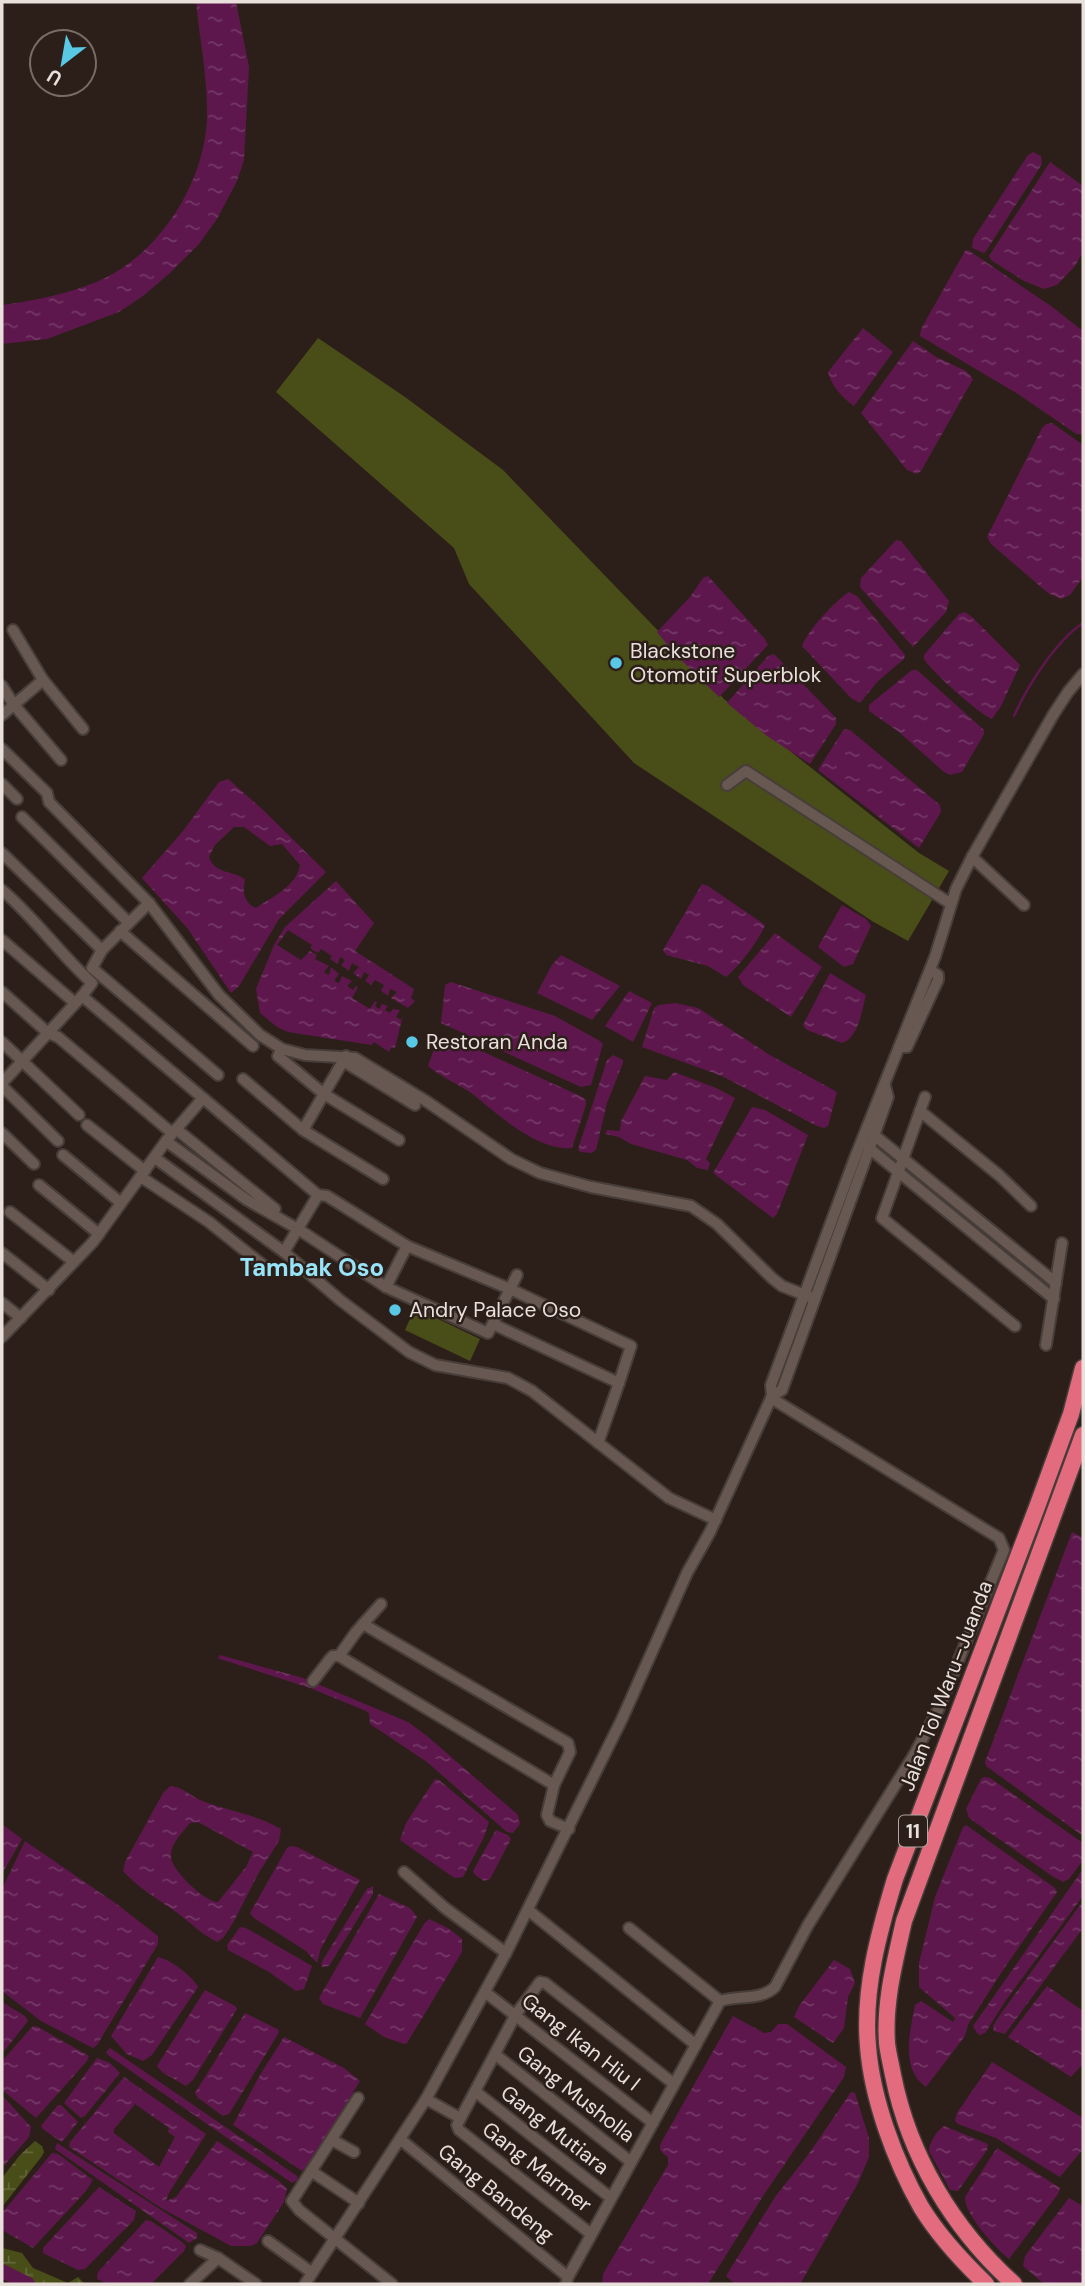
<svg xmlns="http://www.w3.org/2000/svg" width="1085" height="2286" viewBox="0 0 1085 2286" font-family="'DM Sans',sans-serif">
	<style>
		.wetland { fill: url(#wetland-marsh) }
		.pitch { fill: #494e18 }
		.water { fill: url(#water-ripples); fill-rule: evenodd }
		.lines { fill: none; stroke-linecap: round; stroke-linejoin: round }
		.stream { stroke: #5d174d; stroke-width: 2.5 }
		.river { stroke: #5d174d; stroke-width: 14 }
		.minor-casing { stroke: #473d39; stroke-width: 14 }
		.highway-casing { stroke: #473d39; stroke-width: 19 }
		.minor { stroke: #675851; stroke-width: 10 }
		.highway { stroke: #e36b7e; stroke-width: 16 }
		.poi-dot { fill: #59c8e4; stroke: #2c1f19; stroke-width: 2.5 }
		.labels { text-anchor: middle; stroke-width: 5; stroke-linejoin: round; paint-order: stroke }
		.shield { fill: #2c1f19; stroke: #b0a6a2; stroke-width: 2 }
		.shield-label { font-size: 19px; font-weight: bold; fill: #e9e0dc }
		.poi-label { font-size: 21px; fill: #e9e0dc; stroke: #2c1f19; text-anchor: start }
		.street-label { font-size: 21px; fill: #e9e0dc; stroke: #2c1f19 }
		.quarter-label { font-size: 24px; font-weight: bold; fill: #97e3f8; stroke: #2c1f19 }
	</style>
	<defs>
		<pattern id="wetland-marsh" width="20" height="14" patternUnits="userSpaceOnUse" patternTransform="scale(1.75)"><rect width="20" height="14" fill="#494e18"/><path d="M1 5h8M5 5V1M11 12h8M15 12V8" fill="none" stroke="#636739"/></pattern>
		<pattern id="water-ripples" width="26" height="14" patternUnits="userSpaceOnUse" patternTransform="scale(1.75)"><rect width="26" height="14" fill="#5d174d"/><path d="M2 4q2-2 4 0t4 0M15 11q2-2 4 0t4 0" fill="none" stroke="#743866"/></pattern>
	</defs>
	<rect width="100%" height="100%" fill="#2c1f19"/>
	<g class="wetland">
		<polygon points="35,2141 42,2146 44,2152 42,2156 2,2207 2,2178 20,2155"/>
		<polygon points="2,2248 22,2253 33,2268 68,2283 78,2277 85,2284 37,2284 2,2265"/>
	</g>
	<g class="pitch">
		<polygon points="318,338 405,397 503,470 724,699 919,853 949,871 908,941 872,921 634,763 469,584 454,548 276,392"/>
		<polygon points="415,1308 480,1339 470,1361 405,1330"/>
	</g>
	<g class="water">
		<path d="M196 2H236L249 67 244 160 237 181 217 219 199 244 170 273 143 296 119 312 47 339 2 344V305C33 301 77 292 105 278 162 250 204 182 207 119 208 80 200 40 196 2Z"/>
		<polygon points="1033,152 1041,156 1042,164 986,251 984,253 972,248 973,239 1028,155"/>
		<polygon points="1050,162 1083,186 1083,252 1075,266 1057,285 1044,289 1024,281 991,260 989,256"/>
		<polygon points="968,250 1051,306 1083,331 1083,435 1075,433 1018,394 920,336 921,329 965,251"/>
		<path d="M863 328 893 352 854 406C843 399 831 385 828 372Z"/>
		<polygon points="913,341 936,357 966,371 973,379 921,471 917,474 907,470 861,413"/>
		<polygon points="1052,423 1083,445 1083,577 1070,595 1061,599 1048,593 991,544 987,537 1042,428 1046,424"/>
		<polygon points="896,540 901,541 949,601 946,612 913,647 860,587 861,578"/>
		<polygon points="708,576 765,639 768,645 719,697 675,654 657,632 690,597 703,578"/>
		<path d="M849 592 857 596 905 655 904 659 878 681 860 703 851 698 802 646C808 630 834 602 849 592Z"/>
		<path d="M965 612 972 617 1020 665 1001 706 992 719C980 715 931 671 924 659V655L959 614Z"/>
		<polygon points="774,654 836,718 836,724 810,764 767,736 727,703 768,656"/>
		<polygon points="912,670 917,670 984,730 984,734 962,772 950,775 944,772 899,732 869,711 869,705"/>
		<polygon points="844,729 850,730 940,805 941,812 919,848 818,770"/>
		<path d="M228 779 262 809 326 872 279 919 239 986 231 993 188 929 142 878 183 831 219 782ZM234 827H244L270 846 282 844 300 865C297 886 272 897 256 908 244 903 242 892 245 880L243 878C230 870 215 874 209 857L215 845Z"/>
		<polygon points="336,881 374,923 355,951 414,989 411,998 415,1001 408,1008 391,998 397,992 390,989 388,996 381,991 384,985 375,980 371,985 365,981 369,975 364,972 361,979 353,973 359,967 352,963 349,971 341,965 345,960 340,957 338,964 330,959 332,956 321,949 318,953 310,948 312,945 288,930 277,945 301,960 310,951 317,955 315,959 329,966 324,972 329,975 331,967 339,974 334,981 339,983 342,976 352,981 347,986 353,990 356,986 358,987 352,998 370,1009 375,1001 377,1002 375,1006 379,1009 382,1004 388,1006 385,1010 390,1013 393,1009 400,1010 396,1017 401,1020 403,1015 395,1048 391,1047 389,1052 374,1042 372,1045 288,1032 277,1027 260,1013 256,989 274,945 285,927"/>
		<path d="M702 884 708 886 765 925C760 939 738 968 726 977L708 966 666 955 663 950Z"/>
		<polygon points="842,905 866,919 871,926 853,964 844,967 818,947"/>
		<polygon points="775,933 822,967 791,1017 743,985 738,977"/>
		<polygon points="561,955 620,986 592,1020 537,993 552,965"/>
		<path d="M830 973 866 995C862 1009 859 1038 842 1043L807 1030 803 1025Z"/>
		<polygon points="451,982 555,1016 600,1041 603,1044 602,1047 591,1085 581,1087 441,1023 445,985"/>
		<polygon points="629,991 652,1003 633,1042 605,1026"/>
		<polygon points="675,1003 698,1008 768,1054 837,1092 828,1126 824,1128 817,1126 722,1076 642,1047 654,1008 659,1005"/>
		<path d="M451 1037 582 1097 586 1100V1105L572 1148C538 1151 498 1115 474 1095 459 1084 442 1078 428 1066L434 1049 445 1050Z"/>
		<polygon points="613,1055 623,1060 623,1063 607,1103 596,1150 591,1153 580,1152 578,1149 607,1060"/>
		<polygon points="674,1072 716,1088 735,1098 706,1159 710,1163 708,1170 697,1168 687,1160 631,1144 619,1137 605,1134 607,1130 620,1131 621,1121 645,1076 667,1080"/>
		<polygon points="752,1107 765,1110 808,1135 777,1214 773,1218 713,1173"/>
		<polygon points="1072,1532 1083,1538 1083,1836 986,1766 985,1762"/>
		<polygon points="220,1655 303,1678 408,1722 427,1736 518,1815 520,1824 513,1833 507,1832 427,1762 370,1724 369,1713 366,1711 310,1688 220,1659 218,1658"/>
		<polygon points="984,1777 990,1778 1083,1843 1083,1860 1069,1879 1063,1882 1052,1876 969,1818 966,1809 981,1779"/>
		<polygon points="435,1779 439,1780 489,1822 484,1837 463,1877 455,1878 450,1875 400,1840 406,1823"/>
		<path d="M170 1786C183 1787 189 1795 200 1800 227 1811 256 1814 281 1829L279 1841 258 1874 233 1923 223 1938 217 1942C201 1934 190 1922 176 1912 158 1899 138 1888 123 1871L125 1862 163 1793ZM198 1822 253 1852 246 1867 218 1902C206 1903 171 1870 171 1857 170 1844 182 1833 190 1823Z"/>
		<polygon points="2,1824 22,1839 2,1874"/>
		<path d="M966 1825 1055 1888 1057 1892 1001 1973 968 2025 965 2036 926 2087C900 2069 910 2031 915 2005L921 2001 953 2022 955 2018 919 1987V1963L935 1897 963 1827Z"/>
		<polygon points="496,1830 508,1835 511,1839 490,1879 484,1881 475,1875 473,1871"/>
		<polygon points="25,1841 118,1905 158,1936 158,1944 97,2045 93,2048 41,2021 2,1991 2,1889"/>
		<polygon points="291,1846 297,1847 360,1880 321,1948 317,1963 306,1951 254,1918 250,1913 287,1848"/>
		<polygon points="1083,1869 1083,1896 1006,2000 985,2033 980,2035 977,2033 973,2026"/>
		<polygon points="373,1886 373,1894 329,1966 322,1967 321,1963 367,1889"/>
		<polygon points="379,1894 410,1908 417,1917 360,2018 323,2004 319,1998"/>
		<polygon points="1083,1901 1083,1928 1005,2034 994,2031 993,2026 1002,2012"/>
		<polygon points="429,1919 448,1928 462,1939 462,1952 407,2043 404,2044 384,2037 365,2024 424,1924"/>
		<polygon points="240,1927 246,1928 312,1966 304,1989 296,1991 269,1972 228,1950 227,1945"/>
		<path d="M158 1957C171 1960 191 1975 198 1987L152 2055 143 2061 127 2054 111 2036Z"/>
		<polygon points="834,1960 850,1969 855,1983 848,1997 844,2028 833,2043 794,2017 799,2006"/>
		<polygon points="1047,1986 1083,2011 1083,2064 1071,2077 1008,2037"/>
		<polygon points="205,1990 235,2006 237,2009 193,2080 186,2086 162,2072 157,2066"/>
		<polygon points="2,2002 25,2016 28,2021 2,2054"/>
		<polygon points="245,2013 279,2030 278,2034 229,2114 223,2116 198,2098 195,2093"/>
		<path d="M733 2016 764 2033 771 2032 778 2024H787L846 2067 844 2077 763 2196 708 2284H602L603 2274 668 2165V2157C662 2153 658 2150 661 2143Z"/>
		<polygon points="36,2026 89,2056 87,2061 36,2118 2,2090 2,2061 32,2027"/>
		<polygon points="284,2037 344,2068 360,2081 311,2161 302,2171 233,2125 260,2075"/>
		<polygon points="110,2048 297,2176 298,2180 292,2183 108,2055 106,2052"/>
		<polygon points="97,2058 110,2063 120,2073 85,2116 81,2118 64,2103"/>
		<polygon points="992,2062 1083,2118 1083,2149 1060,2177 996,2138 958,2124 955,2121 957,2113"/>
		<path d="M124 2077 206 2134 169 2193 166 2201 176 2197 217 2141 279 2181 287 2189 284 2202 257 2243 251 2246H231L161 2208 69 2147 70 2142ZM135 2104 169 2128 168 2132 175 2137 159 2167 114 2133V2129Z"/>
		<polygon points="851,2092 855,2093 869,2138 869,2157 858,2183 800,2284 735,2284 726,2276 775,2197 808,2155"/>
		<polygon points="2,2095 31,2127 29,2137 2,2168"/>
		<polygon points="58,2105 61,2105 78,2122 62,2142 44,2130 41,2126"/>
		<path d="M944 2126 988 2144 987 2150 958 2191 950 2190 929 2151C929 2143 937 2130 944 2126Z"/>
		<polygon points="57,2143 197,2233 197,2238 189,2243 55,2149"/>
		<path d="M997 2148 1060 2188 1058 2194 1009 2259C996 2249 964 2214 965 2197Z"/>
		<polygon points="52,2153 58,2154 93,2180 86,2191 33,2248 2,2230 2,2213"/>
		<polygon points="99,2187 136,2211 134,2220 85,2269 78,2270 43,2253 43,2248"/>
		<polygon points="1069,2198 1083,2206 1083,2284 1044,2284 1023,2266 1025,2256"/>
		<polygon points="146,2220 151,2221 182,2242 186,2246 184,2251 151,2284 108,2284 97,2279 98,2272"/>
	</g>
	<g class="lines">
		<path class="stream" d="M1014 716C1028 685 1055 642 1083 623"/>
		<polyline class="river" points="2,2271 28,2284"/>
		<defs>
			<g id="minor">
				<polyline points="13,630 43,680 83,729"/>
				<polyline points="2,686 14,705 61,760"/>
				<polyline points="2,715 43,680"/>
				<polyline points="2,749 47,793 49,802 149,903 219,995 260,1035 282,1049 305,1055 355,1058 426,1101 511,1159 540,1173 591,1187 691,1206 717,1224 772,1278 782,1286 815,1299"/>
				<polyline points="2,784 17,799"/>
				<polyline points="727,785 746,771 951,904"/>
				<polyline points="22,817 128,922"/>
				<polyline points="2,853 102,950"/>
				<polyline points="972,857 1024,905"/>
				<path d="M2 890C35 918 60 954 92 983L82 996"/>
				<polyline points="149,903 102,950 92,968 218,1075"/>
				<polyline points="120,931 253,1046"/>
				<polyline points="2,940 75,1003"/>
				<polyline points="2,992 48,1033 58,1037 172,1133"/>
				<polyline points="2,1042 79,1115"/>
				<polyline points="899,1047 907,1047 938,980 938,975 930,970"/>
				<polyline points="282,1049 278,1056 324,1094 399,1140"/>
				<polyline points="343,1061 415,1105"/>
				<polyline points="243,1079 303,1130 383,1179"/>
				<polyline points="2,1083 82,996 318,1195"/>
				<polyline points="2,1086 58,1141"/>
				<polyline points="925,1097 882,1218 1015,1326"/>
				<polyline points="920,1111 1000,1176 1031,1206"/>
				<polyline points="87,1125 145,1171"/>
				<polyline points="176,1129 275,1209"/>
				<polyline points="303,1130 346,1056"/>
				<polyline points="2,1133 34,1164"/>
				<polyline points="874,1135 1056,1283"/>
				<polyline points="166,1141 247,1200 298,1229 386,1287"/>
				<polyline points="869,1148 1054,1299"/>
				<polyline points="63,1155 121,1203"/>
				<polyline points="155,1158 284,1252 340,1300 409,1352 435,1365 508,1378 532,1391 669,1498 716,1520"/>
				<polyline points="141,1177 209,1222 269,1270"/>
				<polyline points="39,1185 99,1234"/>
				<polyline points="10,1212 74,1262"/>
				<polyline points="407,1246 386,1287 488,1333 517,1275"/>
				<polyline points="284,1252 318,1195 327,1196 407,1246 510,1289 631,1346 619,1383"/>
				<polyline points="2,1253 49,1290"/>
				<polyline points="2,1303 21,1318"/>
				<polyline points="493,1324 619,1383 598,1443"/>
				<polyline points="2,1337 93,1242 166,1141 203,1098"/>
				<polyline points="1046,1345 1062,1243"/>
				<polyline points="772,1396 782,1390 888,1097 885,1086"/>
				<polyline points="363,1624 568,1743 570,1752 554,1785 547,1815 550,1821 569,1829"/>
				<polyline points="339,1656 554,1785"/>
				<polyline points="313,1681 330,1659 333,1656 339,1656 356,1632 381,1604"/>
				<polyline points="404,1872 445,1908 506,1953"/>
				<polyline points="528,1910 696,2045"/>
				<polyline points="629,1928 720,2001"/>
				<polyline points="485,1992 653,2123"/>
				<polyline points="496,2055 631,2162"/>
				<polyline points="476,2092 611,2198"/>
				<polyline points="358,2098 292,2201 299,2210 392,2284"/>
				<polyline points="426,2099 460,2118"/>
				<polyline points="400,2139 568,2277"/>
				<polyline points="332,2140 354,2152"/>
				<polyline points="311,2171 359,2203"/>
				<polyline points="591,2234 459,2130 457,2125 516,2014 540,1982 545,1983 674,2084"/>
				<polyline points="268,2241 311,2272"/>
				<polyline points="200,2250 218,2258 256,2284"/>
				<polyline points="190,2284 218,2258"/>
				<polyline points="305,2284 426,2099 506,1953 622,1719 687,1573 710,1532 772,1396 771,1385 856,1155 935,957 956,889 972,857 1053,715 1068,692 1083,674"/>
				<path d="M566 2284 568 2277 720 2001C739 1995 760 2001 775 1987L808 1925 914 1755 938 1710 1004 1550 999 1538 771 1398"/>
			</g>
			<g id="highway">
				<path d="M986 2284C962 2261 938 2235 921 2207 895 2161 872 2099 868 2046 863 1989 879 1932 895 1879L1037 1507 1071 1414 1083 1368"/>
				<path d="M1014 2284C953 2229 909 2156 893 2075 891 2064 888 2053 887 2043 884 2002 895 1961 904 1921L1083 1435"/>
			</g>
		</defs>
		<use href="#minor" class="minor-casing"/>
		<use href="#highway" class="highway-casing"/>
		<use href="#minor" class="minor"/>
		<use href="#highway" class="highway"/>
	</g>
	<g class="poi-dot">
		<circle cx="616" cy="663" r="7"/>
		<circle cx="412" cy="1042" r="7"/>
		<circle cx="395" cy="1310" r="7"/>
	</g>
	<g class="labels">
		<rect class="shield" x="899" y="1815.5" width="28" height="31" rx="5"/>
		<g class="shield-label">
			<text x="913" y="1838">11</text>
		</g>
		<g class="poi-label">
			<text x="630" y="658">Blackstone<tspan x="630" dy="24">Otomotif Superblok</tspan></text>
			<text x="426" y="1049">Restoran Anda</text>
			<text x="409" y="1317">Andry Palace Oso</text>
		</g>
		<g class="street-label">
			<text transform="translate(946 1686) rotate(-69)" y="7">Jalan Tol Waru–Juanda</text>
			<text transform="translate(581 2042) rotate(38)" y="7">Gang Ikan Hiu I</text>
			<text transform="translate(576 2094) rotate(38)" y="7">Gang Musholla</text>
			<text transform="translate(555 2130) rotate(38)" y="7">Gang Mutiara</text>
			<text transform="translate(537 2167) rotate(38)" y="7">Gang Marmer</text>
			<text transform="translate(496 2193) rotate(39)" y="7">Gang Bandeng</text>
		</g>
		<g class="quarter-label">
			<text x="312" y="1276">Tambak Oso</text>
		</g>
	</g>
	<rect width="1085" height="2286" fill="none" stroke="#e9e0dc" stroke-width="7"/>
	<g transform="translate(63 63) rotate(211)"><circle r="33" fill="#2c1f19" stroke="#786c67" stroke-width="2"/>
	<path d="M0-5L12 26L0 18L-12 26Z" fill="#59c8e4"/>
	<text y="-10" font-size="19" font-weight="bold" text-anchor="middle" fill="#e9e0dc">U</text>
	</g>
</svg>
